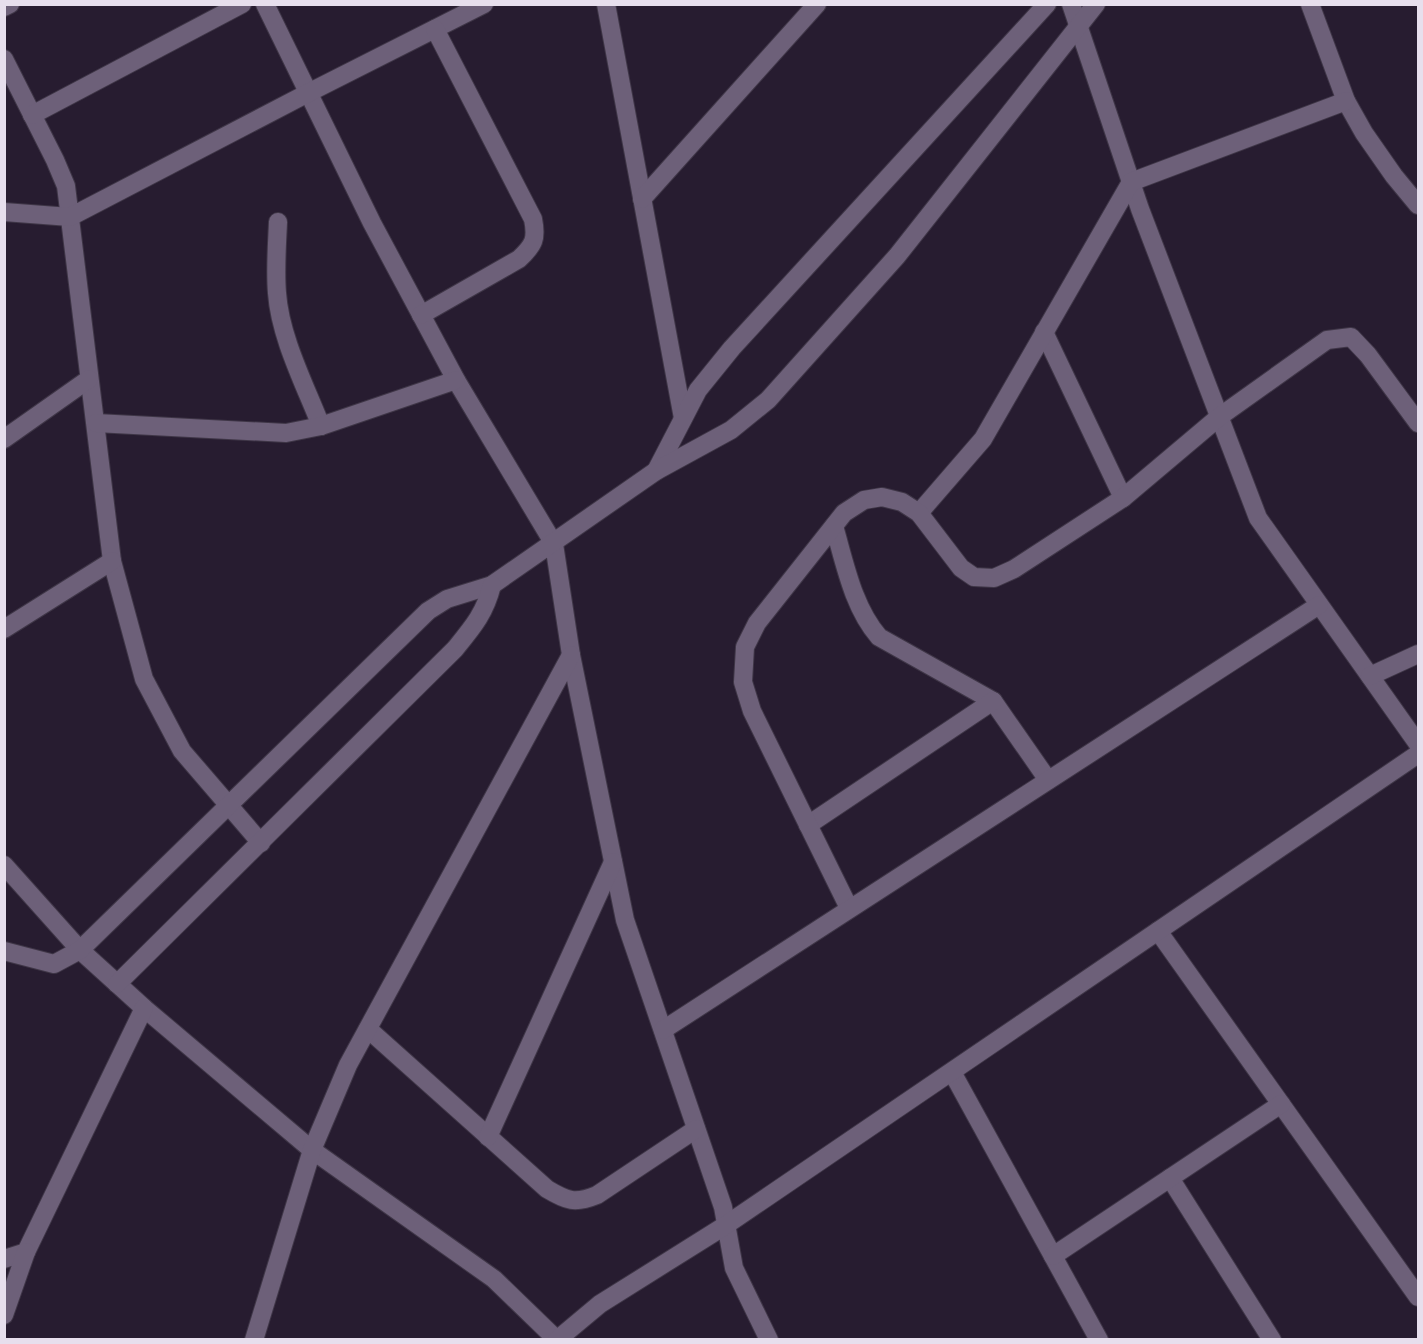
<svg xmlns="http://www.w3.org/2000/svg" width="1423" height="1344" viewBox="0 0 1423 1344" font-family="'Sofia Sans Condensed',sans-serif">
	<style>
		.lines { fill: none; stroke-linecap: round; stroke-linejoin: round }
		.street-casing { stroke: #3f3647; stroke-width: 20 }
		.street { stroke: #6d6079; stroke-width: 18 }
	</style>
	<rect width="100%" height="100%" fill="#271c30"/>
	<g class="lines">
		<defs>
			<g id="street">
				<polyline points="265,4 372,223 456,380 554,544 571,655 625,920 723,1207 734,1268 769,1340"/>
				<polyline points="606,4 683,418"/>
				<polyline points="1071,4 1140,209 1258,518 1418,744"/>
				<polyline points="1310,4 1346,101 1364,133 1394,176 1418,205"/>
				<polyline points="4,7 10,4"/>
				<polyline points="4,59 55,160 66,186 112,561 144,679 182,751 261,843"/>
				<polyline points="32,115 242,4"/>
				<polyline points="642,199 817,4"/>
				<polyline points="4,212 70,217 308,93 484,4"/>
				<path d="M278 222C277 245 275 270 277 293 280 337 305 385 321 426"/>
				<path d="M421 315 519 259C534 245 537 239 533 219L435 29"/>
				<polyline points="1044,332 1123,498"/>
				<polyline points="96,423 286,433 321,426 456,380"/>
				<polyline points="4,439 89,379"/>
				<polyline points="656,471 698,390 732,348 1047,4"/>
				<polyline points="919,513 983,439 1131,182 1346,101"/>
				<path d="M834 526C845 564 853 607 879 637L993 701 1048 780"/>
				<polyline points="4,629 112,561"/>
				<polyline points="1370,676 1418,654"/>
				<polyline points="808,825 993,701"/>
				<polyline points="4,865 80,950 144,1008 312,1150 494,1279 557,1340"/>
				<polyline points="849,908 752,711 743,682 745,647 757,623 844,513 864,500 882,497 902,502 919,513 961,568 974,577 994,578 1014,569 1123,498 1219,417 1327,340 1351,337 1368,355 1418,423"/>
				<polyline points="1158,931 1418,1297"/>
				<polyline points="4,951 54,964 80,950 428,611 447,599 492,585 656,471 731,430 768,400 897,256 1096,4"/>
				<path d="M117 984 455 649C473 627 485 613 492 585"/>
				<path d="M368 1029 547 1189C567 1201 575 1204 597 1195L696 1129"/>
				<polyline points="663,1030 1319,605"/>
				<polyline points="952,1072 1099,1340"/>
				<polyline points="488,1137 613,862"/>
				<polyline points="1170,1178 1272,1340"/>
				<polyline points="1053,1256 1281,1104"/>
				<polyline points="4,1259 26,1252 144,1008"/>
				<polyline points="4,1315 26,1252"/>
				<polyline points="254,1340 312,1150 348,1065 571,655"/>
				<polyline points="557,1340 600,1304 726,1225 1418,754"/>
			</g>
		</defs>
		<use href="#street" class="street-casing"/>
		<use href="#street" class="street"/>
	</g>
	<rect width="1423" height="1344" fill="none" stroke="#e7dfed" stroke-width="12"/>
</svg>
